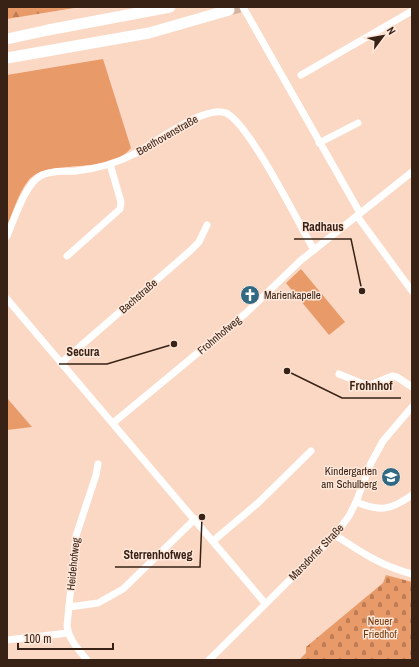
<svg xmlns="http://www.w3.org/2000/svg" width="419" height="667" viewBox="0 0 419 667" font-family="'Archivo Narrow',sans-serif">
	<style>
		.green { fill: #e99a69 }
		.forest { fill: url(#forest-firs) }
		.cemetery { fill: url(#cemetery-stones) }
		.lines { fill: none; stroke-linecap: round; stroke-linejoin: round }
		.highway-tunnel { stroke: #d3b4a1; stroke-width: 11; stroke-dasharray: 11 5.5; stroke-linecap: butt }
		.minor { stroke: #fff; stroke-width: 7 }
		.highway { stroke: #fff; stroke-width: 11 }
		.labels { text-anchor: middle; stroke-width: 3; stroke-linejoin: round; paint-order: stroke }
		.street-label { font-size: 11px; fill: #372215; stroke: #ffe8da }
		.poi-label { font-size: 11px; fill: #372215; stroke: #ffe8da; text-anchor: start }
		.park-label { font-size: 11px; fill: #753a0c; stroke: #ffe8da }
		.leader { fill: none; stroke: #372215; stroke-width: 1.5 }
		.callout-dot { fill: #372215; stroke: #ffe8da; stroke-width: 1.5 }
		.callout-label { font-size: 12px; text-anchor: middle; font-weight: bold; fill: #372215; stroke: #ffe8da; stroke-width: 3; stroke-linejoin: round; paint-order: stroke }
	</style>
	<defs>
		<pattern id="forest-firs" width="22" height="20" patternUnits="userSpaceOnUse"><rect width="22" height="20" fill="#e99a69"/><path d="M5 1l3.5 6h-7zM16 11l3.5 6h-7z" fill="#be7d55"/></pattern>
		<pattern id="cemetery-stones" width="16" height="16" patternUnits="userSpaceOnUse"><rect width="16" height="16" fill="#e99a69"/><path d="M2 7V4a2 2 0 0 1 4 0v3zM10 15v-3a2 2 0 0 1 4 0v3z" fill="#be7d55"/></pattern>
	</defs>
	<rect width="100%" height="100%" fill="#fad8c4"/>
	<g class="green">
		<path d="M103 59 131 148C109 176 47 157 28 181 18 194 13 212 7 226V75Z"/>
		<polygon points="301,269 345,322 329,335 286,283"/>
		<polygon points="7,398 32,427 7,430"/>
	</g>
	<polygon class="forest" points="7,7 80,7 7,19"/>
	<polygon class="cemetery" points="386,575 412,582 412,660 299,660 306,653 306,647 383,583"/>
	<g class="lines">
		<polyline class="highway-tunnel" points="229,10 240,7"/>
		<g class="minor">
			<polyline points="243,7 360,213"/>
			<polyline points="301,75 412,11"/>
			<polyline points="319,143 358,123"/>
			<polyline points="357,216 412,291"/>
			<path d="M7 236C14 220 25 185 40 176 50 170 65 172 76 171 95 169 117 163 134 154 154 144 205 104 226 113 249 123 299 224 314 250"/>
			<polyline points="67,256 120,209 121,202 110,164"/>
			<polyline points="7,299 265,603"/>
			<polyline points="61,363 190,251 199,242 207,225"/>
			<polyline points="339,374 368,386 392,376 397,377 412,387"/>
			<polyline points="113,423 246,313 300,261 412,172"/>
			<path d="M356 502C381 512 391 510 412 495"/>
			<path d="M335 535C361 552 381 566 412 574"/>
			<polyline points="213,541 258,503 311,451"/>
			<polyline points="69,607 98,603 123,589 195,519"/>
			<polyline points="7,640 68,633"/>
			<path d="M87 660C78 649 69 640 67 626L76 536 96 475 98 464"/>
			<polyline points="209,660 335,535 349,516 356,502 371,463 383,441 412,407"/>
		</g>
		<g class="highway">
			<polyline points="7,39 48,30 170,7"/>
			<polyline points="7,58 149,33 229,10"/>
		</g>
	</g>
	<defs>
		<symbol id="church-disc" viewBox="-11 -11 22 22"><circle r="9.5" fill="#316883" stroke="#ffe8da"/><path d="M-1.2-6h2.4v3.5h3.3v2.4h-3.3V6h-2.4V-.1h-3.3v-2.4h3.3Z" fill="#fff"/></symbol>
		<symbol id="school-disc" viewBox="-11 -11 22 22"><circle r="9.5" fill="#316883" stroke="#ffe8da"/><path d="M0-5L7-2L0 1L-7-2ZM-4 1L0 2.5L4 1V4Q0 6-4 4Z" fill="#fff"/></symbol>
	</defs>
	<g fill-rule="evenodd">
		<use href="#church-disc" x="239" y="284" width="22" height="22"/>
		<use href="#school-disc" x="380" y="466" width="22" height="22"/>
	</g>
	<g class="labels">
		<g class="street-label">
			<text transform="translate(167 135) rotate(-30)" y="4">Beethovenstraße</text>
			<text transform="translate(138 296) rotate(-41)" y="4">Bachstraße</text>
			<text transform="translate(219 335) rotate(-40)" y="4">Frohnhofweg</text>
			<text transform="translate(316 552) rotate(-46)" y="4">Marsdorfer Straße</text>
			<text transform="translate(73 564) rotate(-84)" y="4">Heidehofweg</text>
		</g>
		<g class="poi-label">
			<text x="264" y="299">Marienkapelle</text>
			<text x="377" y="475" text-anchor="end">Kindergarten<tspan x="377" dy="13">am Schulberg</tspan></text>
		</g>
		<g class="park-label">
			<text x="380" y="625">Neuer<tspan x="380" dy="13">Friedhof</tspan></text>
		</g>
	</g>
	<path class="leader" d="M362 291L351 239H294M174 344L107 364H59M287 371L342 398H401M202 517L200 567H115"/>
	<g class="callout-dot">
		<circle cx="362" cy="291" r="4"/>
		<circle cx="174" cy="344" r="4"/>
		<circle cx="287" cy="371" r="4"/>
		<circle cx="202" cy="517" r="4"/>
	</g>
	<g class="callout-label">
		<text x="323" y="231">Radhaus</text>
		<text x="83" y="356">Secura</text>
		<text x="371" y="390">Frohnhof</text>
		<text x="158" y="559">Sterrenhofweg</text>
	</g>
	<rect width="419" height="667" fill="none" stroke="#372215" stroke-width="16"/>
	<g transform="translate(383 36) rotate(58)" stroke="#ffe8da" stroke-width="3" paint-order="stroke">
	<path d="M0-3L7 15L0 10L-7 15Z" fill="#372215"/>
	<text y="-6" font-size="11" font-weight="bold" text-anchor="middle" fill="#372215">N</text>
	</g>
	<path d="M18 643v6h95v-6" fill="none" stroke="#372215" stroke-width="2"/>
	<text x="24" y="643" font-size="12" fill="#372215" stroke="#ffe8da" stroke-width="3" paint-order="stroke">100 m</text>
</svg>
